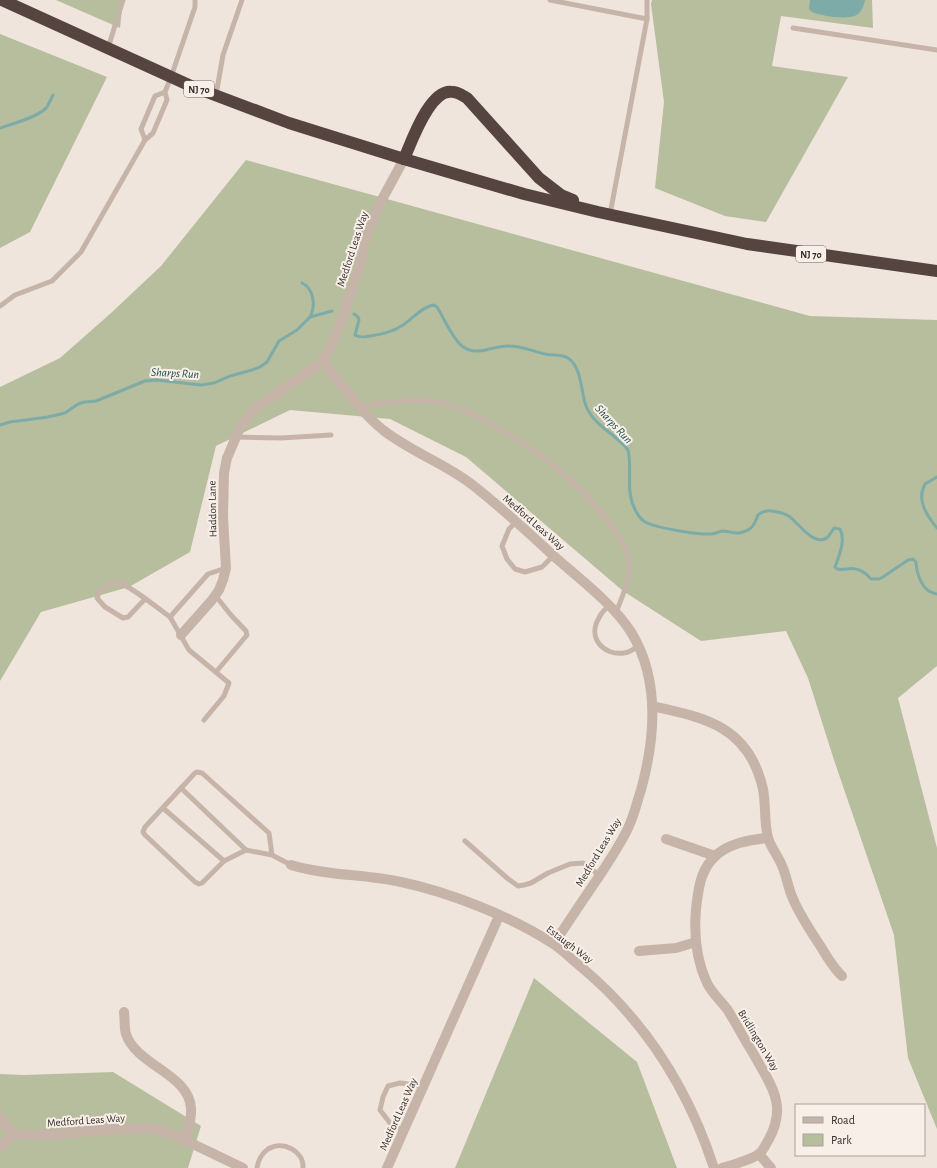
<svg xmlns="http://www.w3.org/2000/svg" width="937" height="1168" viewBox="0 0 937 1168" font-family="'Alegreya Sans',sans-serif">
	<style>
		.green { fill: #b6be9d }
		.water { fill: #7daba8 }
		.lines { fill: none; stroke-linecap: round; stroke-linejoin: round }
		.stream { stroke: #7daba8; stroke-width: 3 }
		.lane { stroke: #c7b4a9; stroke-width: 5 }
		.street { stroke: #c7b4a9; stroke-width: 10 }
		.highway { stroke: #554440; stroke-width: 12 }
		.labels { text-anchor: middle; stroke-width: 4; stroke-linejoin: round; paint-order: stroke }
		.shield { fill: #f8efe8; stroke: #706662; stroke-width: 1 }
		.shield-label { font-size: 10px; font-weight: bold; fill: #352b28 }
		.street-label { font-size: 11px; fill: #352b28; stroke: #f8efe8 }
		.water-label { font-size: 12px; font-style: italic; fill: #215351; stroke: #f8efe8 }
	</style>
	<rect width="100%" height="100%" fill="#f0e5dc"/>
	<g class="green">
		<polygon points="56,0 123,0 120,28"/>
		<polygon points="652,0 872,0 873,28 781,16 772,66 848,77 766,222 725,216 655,188 664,102 651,4"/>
		<polygon points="0,34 107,77 30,232 0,248"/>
		<polygon points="246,160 810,316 937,320 937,666 898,698 937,848 937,1129 908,1058 894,935 834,760 808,678 786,631 701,641 623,591 466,457 390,419 290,410 216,446 190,552 129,587 41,612 0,681 0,387 60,358 111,313 161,266"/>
		<polygon points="534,978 637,1062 677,1168 455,1168"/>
		<polygon points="113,1072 201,1126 188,1168 0,1168 0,1074 24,1075"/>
	</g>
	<path class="water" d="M810 0H865C864 5 862 11 858 14 850 21 821 16 812 12L809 9Z"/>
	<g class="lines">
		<g class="stream">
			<path d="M0 128C12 124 39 117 47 107 49 103 51 99 53 95"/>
			<path d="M302 283C314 289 316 306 310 317"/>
			<path d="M354 314 358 317 359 320 355 335C359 338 365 337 370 336 382 334 393 332 403 325 412 319 423 306 434 305L437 307C444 318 452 338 462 346 477 358 493 345 509 346 521 346 533 351 545 354 553 356 561 354 568 358 582 367 581 393 586 406 594 426 616 434 628 450 633 471 624 493 637 513 639 517 643 521 647 523 658 528 699 535 710 534 715 534 718 532 722 531 729 531 736 535 743 532 753 529 755 523 758 515 763 511 767 510 772 511 779 512 785 513 790 517 799 524 815 548 828 537L834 528 840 529C846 540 839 556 835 567L837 569C841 570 843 569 847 569 857 567 865 572 871 579H879L883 577 908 560 913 559 916 562C917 575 922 592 937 594"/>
			<polyline points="0,425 10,422 48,417 65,413 78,404 85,402 96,401 145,381 157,380 201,385 214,383 230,376 252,370 260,367 267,362 279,341 297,330 310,317 332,311"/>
			<path d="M937 477 925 484C916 500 927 516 937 528"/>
		</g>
		<g class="lane">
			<polyline points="550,0 647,19 610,214"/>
			<polyline points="647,19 647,0"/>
			<polyline points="793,28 937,50"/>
			<polyline points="108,48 123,0"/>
			<polyline points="165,92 155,96 141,129 145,140 153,133 167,100 165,92 171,77 195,7 195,0"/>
			<polyline points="216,95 223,55 242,0"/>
			<polyline points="0,306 15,295 52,281 81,252 145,140"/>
			<path d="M360 406C390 402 423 396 453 406 466 410 479 417 491 424 539 451 586 487 616 533 622 541 628 550 629 560 632 577 622 596 616 613"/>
			<polyline points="235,437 281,438 331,435"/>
			<polyline points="516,522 509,529 502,546 507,559 515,569 525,572 542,567 554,555"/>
			<polyline points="215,595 230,614 246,631 247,635 216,672"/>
			<path d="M145 599 128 617 123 618 105 607 97 598 100 590C104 588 110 583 114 582 124 580 160 610 170 617"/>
			<path d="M609 606C605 609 601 613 599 618 587 637 603 656 624 653 628 653 634 649 638 646"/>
			<polyline points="204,720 224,696 229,683 189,650 170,617 208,574 226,568"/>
			<polyline points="181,788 246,850"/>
			<polyline points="163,808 224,861"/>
			<polyline points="465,841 507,878 518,886 524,885 531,883 548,873 570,864 583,863 599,875"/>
			<polyline points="272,855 269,833 202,773 197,772 195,773 145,827 143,832 145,835 195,882 199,884 202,883 224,861 246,850 272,855 291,865"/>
			<polyline points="404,1131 390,1123 380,1110 383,1097 388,1086 400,1083 423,1086"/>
			<path d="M257 1168C258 1161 262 1153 268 1149 283 1140 304 1151 303 1168"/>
		</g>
		<g class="street">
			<path d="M323 362C342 385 360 411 383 430 410 451 443 463 470 483 500 506 528 532 556 558 580 579 614 605 631 632 660 679 655 739 641 790 637 802 634 815 629 826 621 844 609 861 598 878 583 900 568 922 554 944"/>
			<polyline points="181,635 212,600 219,590 223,580 226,568 223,517 224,473 227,458 239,430 247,418 258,406 323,362 340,326 361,261 365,240 379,205 404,159"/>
			<path d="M652 706C707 718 749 727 763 789 766 805 764 822 768 838 771 848 779 857 783 868 786 876 788 885 791 894 798 913 810 930 821 947 827 957 834 969 842 976"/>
			<polyline points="666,839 715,856"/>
			<path d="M291 865C327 876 365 874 401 882 449 892 512 917 552 943 562 949 571 959 580 966 645 1020 688 1088 714 1168"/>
			<polyline points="639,951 676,948 696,942"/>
			<path d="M124 1012C125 1019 124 1028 126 1034 136 1065 189 1074 191 1108 192 1119 188 1130 185 1141"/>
			<polyline points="0,1118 14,1134"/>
			<polyline points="0,1147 14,1134 50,1135 116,1129 151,1128 172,1134 243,1168"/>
			<polyline points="759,1154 771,1168"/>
			<polyline points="387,1168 499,916"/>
			<path d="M722 1168C732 1165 751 1160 759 1154 763 1151 766 1144 769 1139 788 1104 770 1084 753 1053 744 1039 736 1023 727 1009 720 1000 712 993 707 983 693 953 693 920 699 888 706 850 734 841 768 838"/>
		</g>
		<g class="highway">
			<polyline points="2,0 191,86 289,123 404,159 524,194 598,212 747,244 937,271"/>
			<path d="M404 159C411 143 430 87 453 92 458 92 463 96 467 98L539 178 561 195 573 200"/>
		</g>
	</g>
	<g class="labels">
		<g class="shield">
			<rect x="184" y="81" width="30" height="16" rx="3"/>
			<rect x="796" y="246" width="30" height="16" rx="3"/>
		</g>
		<g class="shield-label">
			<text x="199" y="93">NJ 70</text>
			<text x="811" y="258">NJ 70</text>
		</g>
		<g class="street-label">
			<text transform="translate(352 249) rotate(-72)" y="4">Medford Leas Way</text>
			<text transform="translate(212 509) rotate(-91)" y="4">Haddon Lane</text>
			<text transform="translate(534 522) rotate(41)" y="4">Medford Leas Way</text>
			<text transform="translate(598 852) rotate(-59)" y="4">Medford Leas Way</text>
			<text transform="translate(570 944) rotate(37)" y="4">Estaugh Way</text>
			<text transform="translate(759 1040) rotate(59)" y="4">Bridlington Way</text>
			<text transform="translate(398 1114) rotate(-66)" y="4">Medford Leas Way</text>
			<text transform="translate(86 1120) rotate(-4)" y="4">Medford Leas Way</text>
		</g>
		<g class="water-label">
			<text transform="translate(175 373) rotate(3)" y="4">Sharps Run</text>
			<text transform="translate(614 424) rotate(47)" y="4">Sharps Run</text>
		</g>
	</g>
	<rect x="795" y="1104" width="130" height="52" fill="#f8efe8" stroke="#aaa19b"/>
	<rect x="803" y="1117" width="20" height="6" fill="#c7b4a9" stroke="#aaa19b"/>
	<text x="831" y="1124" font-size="12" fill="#352b28">Road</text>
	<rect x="803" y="1134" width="20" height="12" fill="#b6be9d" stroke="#aaa19b"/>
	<text x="831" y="1144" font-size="12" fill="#352b28">Park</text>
</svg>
